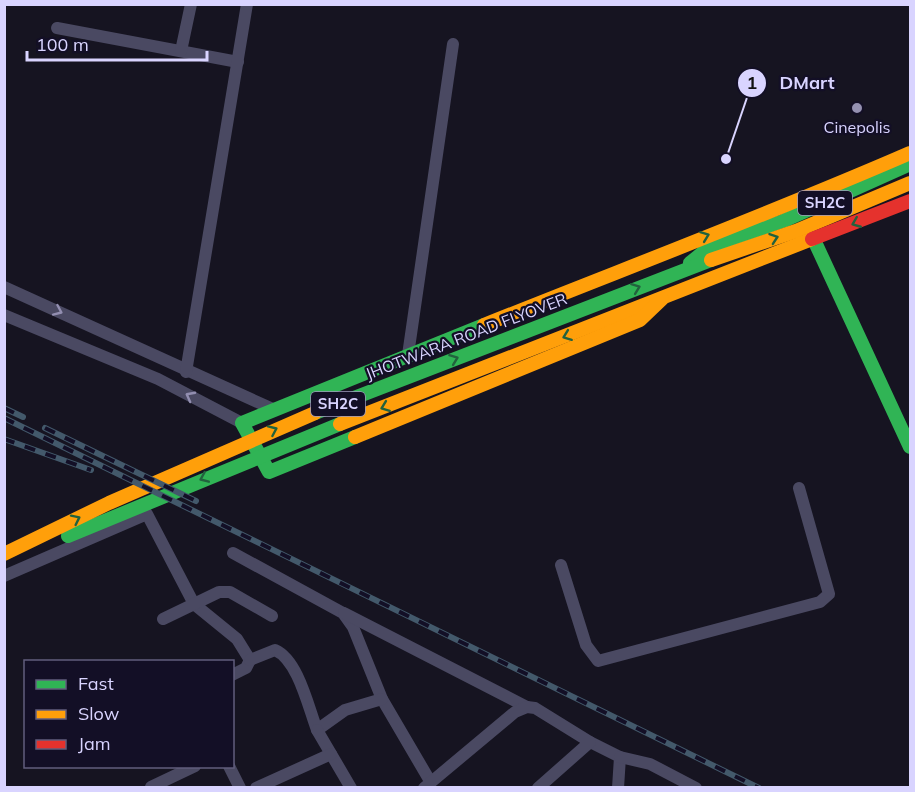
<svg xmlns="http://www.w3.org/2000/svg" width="915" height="792" viewBox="0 0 915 792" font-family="Mulish,sans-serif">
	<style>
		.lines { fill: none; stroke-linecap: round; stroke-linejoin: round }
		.street { stroke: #4a4962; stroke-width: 12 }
		.fast { stroke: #30b455; stroke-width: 14 }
		.slow { stroke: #ff9f0a; stroke-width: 14 }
		.jam { stroke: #e5322d; stroke-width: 14 }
		.rail-casing { stroke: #43596b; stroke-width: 6 }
		.rail { stroke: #130f26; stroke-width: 4; stroke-dasharray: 11; stroke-linecap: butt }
		.oneway { stroke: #22623e }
		.oneway2 { stroke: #928eb0 }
		.poi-dot { fill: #9591b1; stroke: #130f26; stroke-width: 2 }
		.labels { text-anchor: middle; stroke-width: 4.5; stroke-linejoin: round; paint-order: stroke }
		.shield { fill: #130f26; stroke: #9e99be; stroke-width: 1.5 }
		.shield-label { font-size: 15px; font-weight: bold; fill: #d9d4ff }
		.poi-label { font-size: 16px; fill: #d9d4ff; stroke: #130f26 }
		.street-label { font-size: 16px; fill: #d9d4ff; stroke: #130f26 }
		.leader { fill: none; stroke: #d9d4ff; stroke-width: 2 }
		.callout-dot { fill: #d9d4ff; stroke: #130f26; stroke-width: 2 }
		.mark-label { font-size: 18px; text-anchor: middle; font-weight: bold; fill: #111 }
		.callout-label { font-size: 18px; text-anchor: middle; font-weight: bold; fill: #d9d4ff; stroke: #130f26; stroke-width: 4.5; stroke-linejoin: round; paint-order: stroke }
	</style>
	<rect width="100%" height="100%" fill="#161421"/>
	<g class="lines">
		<g class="street">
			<polyline points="57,28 238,62"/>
			<polyline points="181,51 191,4"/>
			<polyline points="4,287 275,410"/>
			<polyline points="4,315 158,379 242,423"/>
			<polyline points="408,355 453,44"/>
			<polyline points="186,372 247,4"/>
			<polyline points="233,553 343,613 353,627 382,699 430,781"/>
			<polyline points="561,565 586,645 598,661 820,602 829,594 799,488"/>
			<polyline points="4,576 147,514 194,604 237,639 250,660 246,668 232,675"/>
			<polyline points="344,613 527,707"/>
			<polyline points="163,619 219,592 230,592 272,616"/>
			<path d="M250 660 275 650C298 660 308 706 317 730L345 710 382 699"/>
			<polyline points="317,730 351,788"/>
			<polyline points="590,742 620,757 618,788"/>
			<polyline points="620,757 650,764 696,788"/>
			<polyline points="229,766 240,788"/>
			<polyline points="151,787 195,766"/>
			<polyline points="256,788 331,754"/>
			<polyline points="424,788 515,712 527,707 535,708 590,742 538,788"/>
		</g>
		<g class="fast">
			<polyline points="814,240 910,447"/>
			<polyline points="690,263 711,246 783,221 910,164"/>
			<polyline points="315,413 711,260"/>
			<polyline points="355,437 269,472 242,423 484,325"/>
			<polyline points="68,536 340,424"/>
		</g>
		<g class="slow">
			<polyline points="711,260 796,231 910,183"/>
			<path d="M484 325C626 268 770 214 910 153"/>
			<polyline points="340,424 812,239"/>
			<polyline points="355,437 640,320 662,299"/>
			<polyline points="4,554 109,503 315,413"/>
		</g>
		<polyline class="jam" points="812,239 910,201"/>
		<defs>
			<g id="rail">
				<polyline points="4,408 23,417"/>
				<polyline points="4,418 759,788"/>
				<polyline points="45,428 196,501"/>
				<polyline points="4,439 91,470"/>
			</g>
		</defs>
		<use href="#rail" class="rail-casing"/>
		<use href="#rail" class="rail"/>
	</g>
	<defs><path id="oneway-chevron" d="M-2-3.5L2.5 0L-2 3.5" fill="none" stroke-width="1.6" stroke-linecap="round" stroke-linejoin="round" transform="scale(1.5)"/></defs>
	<g class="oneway">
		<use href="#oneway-chevron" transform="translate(856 223) rotate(158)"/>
		<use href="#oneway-chevron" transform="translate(705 236) rotate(-21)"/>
		<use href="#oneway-chevron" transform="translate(774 238) rotate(-19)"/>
		<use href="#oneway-chevron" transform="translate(636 288) rotate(-21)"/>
		<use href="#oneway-chevron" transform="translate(567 336) rotate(159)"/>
		<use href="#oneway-chevron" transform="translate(454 359) rotate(-21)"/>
		<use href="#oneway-chevron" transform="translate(385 407) rotate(159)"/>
		<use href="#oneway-chevron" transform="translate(273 430) rotate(-24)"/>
		<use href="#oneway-chevron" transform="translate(204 478) rotate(157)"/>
		<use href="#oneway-chevron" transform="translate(76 519) rotate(-26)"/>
	</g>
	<g class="oneway2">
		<use href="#oneway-chevron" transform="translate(58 311) rotate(24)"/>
		<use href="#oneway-chevron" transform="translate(190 396) rotate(-152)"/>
	</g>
	<circle class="poi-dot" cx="857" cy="108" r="6"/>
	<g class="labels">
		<g class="shield">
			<rect x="798" y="191" width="54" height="24" rx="4.5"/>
			<rect x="311" y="392" width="54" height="24" rx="4.5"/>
		</g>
		<g class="shield-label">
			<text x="825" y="208">SH2C</text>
			<text x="338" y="409">SH2C</text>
		</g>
		<g class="poi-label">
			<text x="857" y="133">Cinepolis</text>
		</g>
		<g class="street-label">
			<text transform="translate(466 336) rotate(-21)" y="6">JHOTWARA ROAD FLYOVER</text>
		</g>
	</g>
	<path class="leader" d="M726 159L752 83"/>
	<g class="callout-dot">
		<circle cx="726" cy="159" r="6"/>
		<circle cx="752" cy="83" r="15"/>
	</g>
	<g class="mark-label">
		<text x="752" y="89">1</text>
	</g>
	<g class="callout-label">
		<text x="807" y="89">DMart</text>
	</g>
	<rect width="915" height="792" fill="none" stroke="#d9d4ff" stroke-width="12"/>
	<rect x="24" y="660" width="210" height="108" fill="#130f26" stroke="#625e7d" stroke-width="1.5"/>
	<rect x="36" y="680" width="30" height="9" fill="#30b455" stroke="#625e7d" stroke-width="1.5"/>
	<text x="78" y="690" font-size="18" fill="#d9d4ff">Fast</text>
	<rect x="36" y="710" width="30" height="9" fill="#ff9f0a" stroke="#625e7d" stroke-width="1.5"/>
	<text x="78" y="720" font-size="18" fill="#d9d4ff">Slow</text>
	<rect x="36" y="740" width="30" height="9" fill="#e5322d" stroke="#625e7d" stroke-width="1.5"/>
	<text x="78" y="750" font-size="18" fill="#d9d4ff">Jam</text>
	<path d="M27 51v9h180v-9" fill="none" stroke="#d9d4ff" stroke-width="3"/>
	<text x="36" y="51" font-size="18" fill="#d9d4ff" stroke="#130f26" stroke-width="4.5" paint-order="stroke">100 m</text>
</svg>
